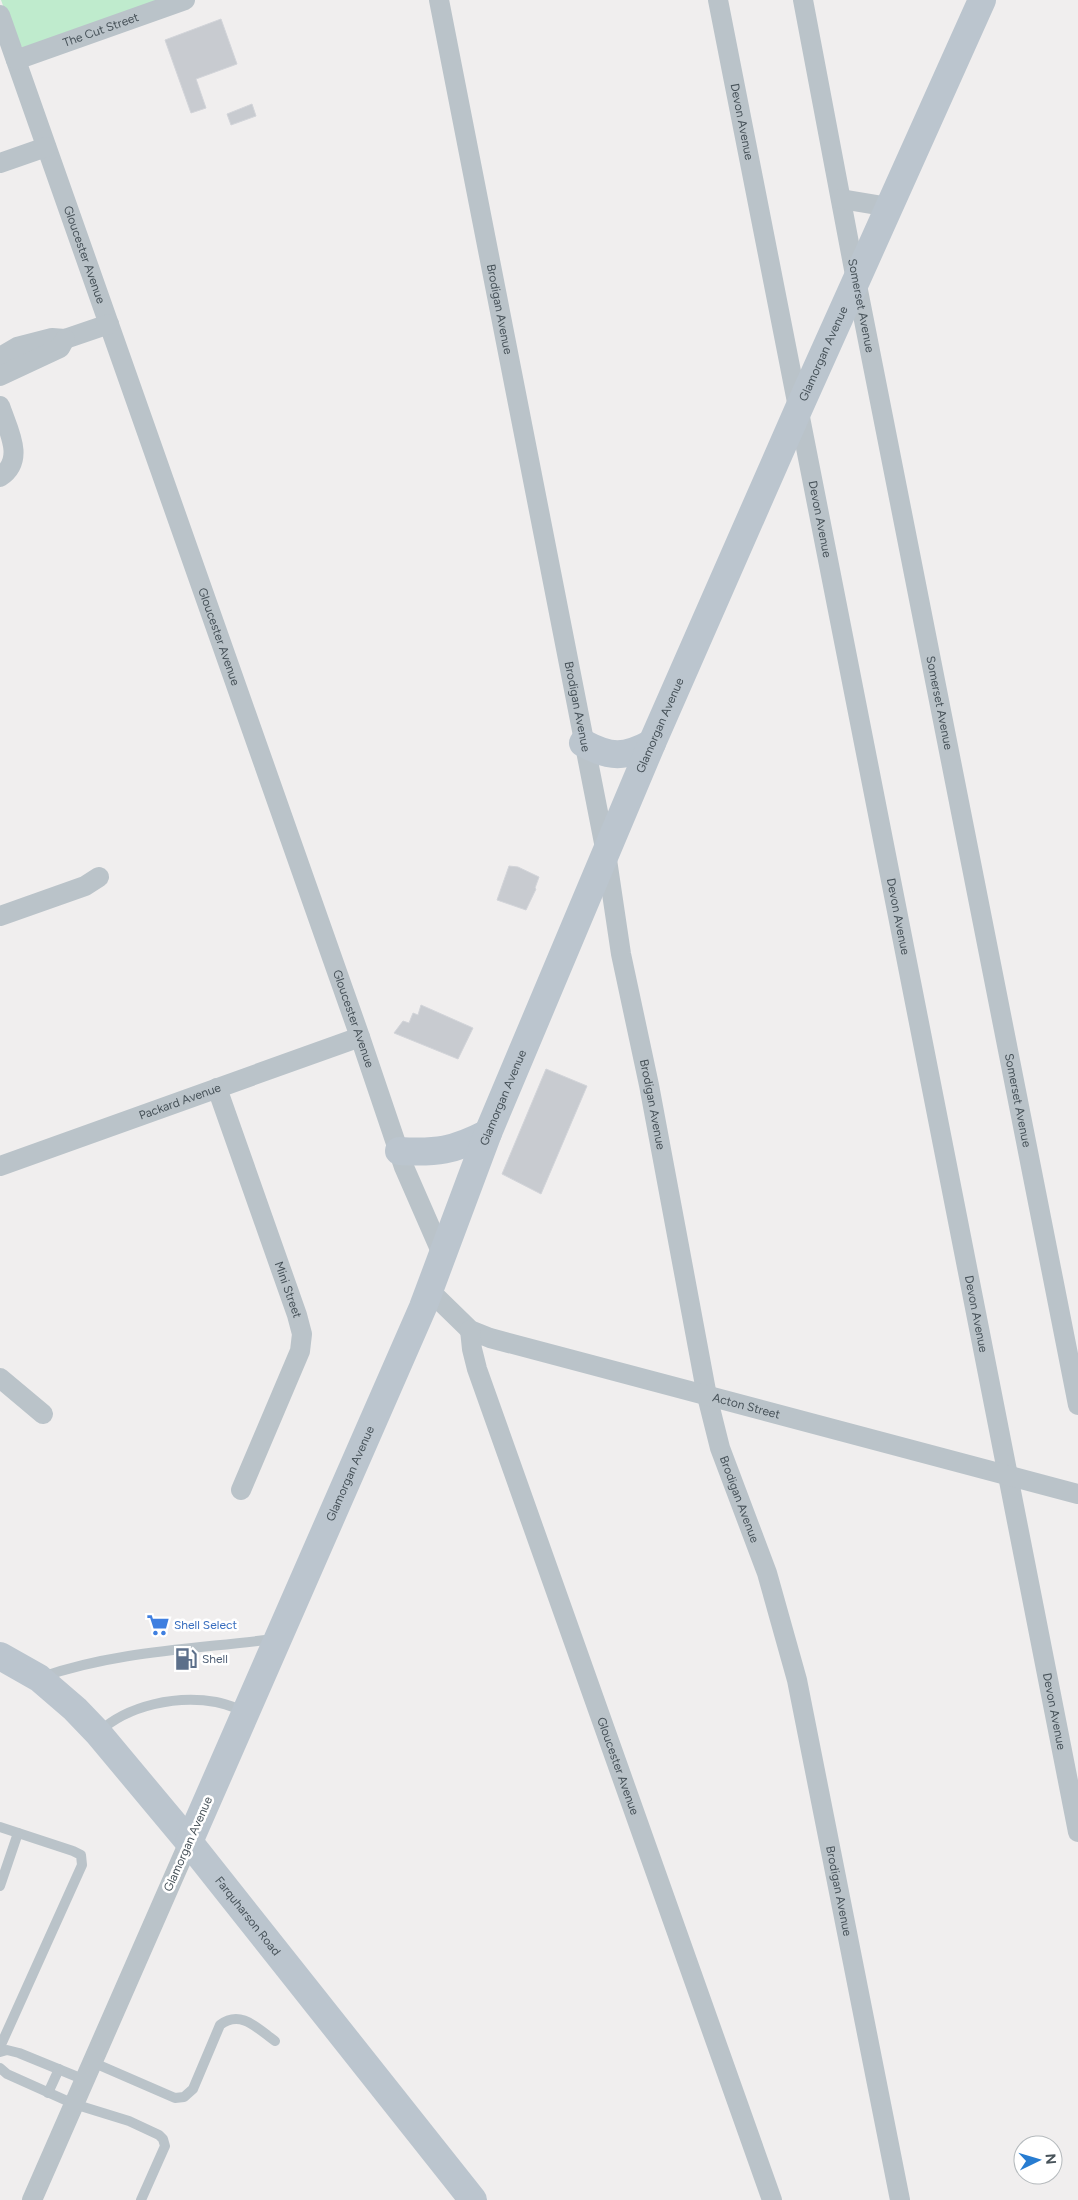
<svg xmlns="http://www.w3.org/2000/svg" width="1078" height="2200" viewBox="0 0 1078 2200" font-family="Figtree,sans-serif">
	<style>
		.green { fill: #bfebcd }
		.building { fill: #c8cbd0; stroke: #d2d4d9 }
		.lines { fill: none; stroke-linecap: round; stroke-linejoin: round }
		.lane { stroke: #bac3c9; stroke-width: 10 }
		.street { stroke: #bac3c9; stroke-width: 20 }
		.secondary { stroke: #bbc5ce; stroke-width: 28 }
		.labels { text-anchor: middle; stroke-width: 5; stroke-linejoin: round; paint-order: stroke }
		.street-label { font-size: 12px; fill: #475259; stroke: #fff }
		.shop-label { font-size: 12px; fill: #366cbe; stroke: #fff; text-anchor: start }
		.service-label { font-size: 12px; fill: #4e5e75; stroke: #fff; text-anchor: start }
	</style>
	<rect width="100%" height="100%" fill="#f0eeee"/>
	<polygon class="green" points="1,0 160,0 24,48 17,44"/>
	<g class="building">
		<polygon points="221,19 237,64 196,79 206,108 191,113 165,40"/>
		<polygon points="252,104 256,116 231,125 227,114"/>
		<polygon points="509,866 518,867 539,877 535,888 536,889 526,910 497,900"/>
		<polygon points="421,1005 473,1028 458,1059 394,1033 403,1021 409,1023 413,1013 418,1015"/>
		<polygon points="546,1069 587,1086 541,1194 502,1174"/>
	</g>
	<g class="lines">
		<g class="lane">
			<path d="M42 1677C116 1651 197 1649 274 1639"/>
			<path d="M99 1732C128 1705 177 1695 216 1702 226 1704 236 1708 245 1711"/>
			<polyline points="0,1827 73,1851 81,1855 82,1865 0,2047"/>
			<polyline points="0,1886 18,1833"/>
			<polyline points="0,2052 7,2050 19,2053 85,2080"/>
			<path d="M92 2062 175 2098 184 2097 193 2089 220 2025C241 2009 258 2029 275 2041"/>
			<polyline points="0,2068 7,2074 74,2104 129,2121 159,2135 163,2139 165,2146 141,2200"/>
			<polyline points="48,2093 59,2069"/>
		</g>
		<g class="street">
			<path id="s1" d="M439 0 606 853 621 954 649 1085 707 1396 720 1448 767 1573 797 1680 900 2200"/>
			<path id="s2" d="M718 0 1078 1832"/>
			<path id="s3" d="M803 0 856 280 1078 1405"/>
			<path id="s4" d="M0 15 360 1037 404 1167 442 1254"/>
			<path id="s5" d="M16 60 185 0"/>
			<polyline points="0,163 46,147"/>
			<polyline points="841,199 889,207"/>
			<polyline points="0,357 17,347 52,338 65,339 109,324"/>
			<polyline points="0,376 60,348 65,339"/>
			<path d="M0 406C8 430 26 460 0 477"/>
			<polyline points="0,916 85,886 99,877"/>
			<path id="s6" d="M217 1088 297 1315 302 1334 300 1351 241 1490"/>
			<path id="s7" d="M0 1166 360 1037"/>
			<path id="s8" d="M429 1290 470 1330 490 1338 1078 1494"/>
			<path id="s9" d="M470 1330 472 1349 477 1369 772 2200"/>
			<polyline points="0,1378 43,1414"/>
			<polyline points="32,2200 189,1842"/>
		</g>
		<g class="secondary">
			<path d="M583 743C611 758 624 758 652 743"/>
			<path d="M399 1151C437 1153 453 1151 488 1133"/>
			<path id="s10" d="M0 1656 39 1678 75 1709 98 1733 189 1842 473 2200"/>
			<path id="s11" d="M189 1842 423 1307 488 1133 652 743 799 408 982 0"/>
		</g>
	</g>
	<defs>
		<symbol id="supermarket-bare" viewBox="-9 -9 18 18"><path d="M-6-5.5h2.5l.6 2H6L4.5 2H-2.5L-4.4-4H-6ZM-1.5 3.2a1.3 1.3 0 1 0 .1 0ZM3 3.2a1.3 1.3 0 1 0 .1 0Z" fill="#3f7fe0" stroke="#fff" stroke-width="2.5" paint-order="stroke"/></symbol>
		<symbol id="fuel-bare" viewBox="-9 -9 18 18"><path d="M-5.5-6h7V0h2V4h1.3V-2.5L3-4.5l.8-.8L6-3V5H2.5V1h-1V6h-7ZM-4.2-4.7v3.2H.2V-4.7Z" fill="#5c6f8a" stroke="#fff" stroke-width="2.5" paint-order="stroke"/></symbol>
	</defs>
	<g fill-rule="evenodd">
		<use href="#supermarket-bare" x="142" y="1609" width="32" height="32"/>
		<use href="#fuel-bare" x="170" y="1643" width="32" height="32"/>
	</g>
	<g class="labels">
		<g class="street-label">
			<text dy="4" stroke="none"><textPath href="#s5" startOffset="90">The Cut Street</textPath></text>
			<text dy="4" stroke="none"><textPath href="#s2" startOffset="124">Devon Avenue</textPath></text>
			<text dy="4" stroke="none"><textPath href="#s4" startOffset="254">Gloucester Avenue</textPath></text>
			<text dy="4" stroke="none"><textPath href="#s3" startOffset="311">Somerset Avenue</textPath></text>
			<text dy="4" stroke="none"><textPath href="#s1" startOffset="315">Brodigan Avenue</textPath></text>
			<text dy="4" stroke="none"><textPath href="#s11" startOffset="1618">Glamorgan Avenue</textPath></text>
			<text dy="4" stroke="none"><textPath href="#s2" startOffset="529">Devon Avenue</textPath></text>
			<text dy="4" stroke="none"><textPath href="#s4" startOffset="659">Gloucester Avenue</textPath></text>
			<text dy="4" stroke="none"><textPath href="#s3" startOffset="716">Somerset Avenue</textPath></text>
			<text dy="4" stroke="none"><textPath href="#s1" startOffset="720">Brodigan Avenue</textPath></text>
			<text dy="4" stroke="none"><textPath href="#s11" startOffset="1212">Glamorgan Avenue</textPath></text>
			<text dy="4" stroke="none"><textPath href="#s2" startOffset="934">Devon Avenue</textPath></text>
			<text dy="4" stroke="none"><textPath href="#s4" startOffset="1064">Gloucester Avenue</textPath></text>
			<text dy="4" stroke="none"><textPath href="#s11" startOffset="808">Glamorgan Avenue</textPath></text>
			<text dy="4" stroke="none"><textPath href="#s3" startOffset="1121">Somerset Avenue</textPath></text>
			<text dy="4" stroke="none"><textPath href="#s7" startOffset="191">Packard Avenue</textPath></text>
			<text dy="4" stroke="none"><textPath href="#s1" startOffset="1125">Brodigan Avenue</textPath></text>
			<text dy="4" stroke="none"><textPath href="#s6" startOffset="214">Mini Street</textPath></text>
			<text dy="4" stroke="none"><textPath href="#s2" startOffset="1339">Devon Avenue</textPath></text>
			<text dy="4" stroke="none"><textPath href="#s8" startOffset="344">Acton Street</textPath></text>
			<text dy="4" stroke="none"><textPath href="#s11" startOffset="402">Glamorgan Avenue</textPath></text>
			<text dy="4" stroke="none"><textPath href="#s1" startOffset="1530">Brodigan Avenue</textPath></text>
			<text dy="4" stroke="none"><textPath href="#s2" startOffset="1744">Devon Avenue</textPath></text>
			<text dy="4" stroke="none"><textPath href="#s9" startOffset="461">Gloucester Avenue</textPath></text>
			<text transform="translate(188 1844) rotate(-66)" y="4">Glamorgan Avenue</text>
			<text dy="4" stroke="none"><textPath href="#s1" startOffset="1935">Brodigan Avenue</textPath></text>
			<text dy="4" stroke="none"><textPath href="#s10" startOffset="362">Farquharson Road</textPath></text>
		</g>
		<g class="shop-label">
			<text x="174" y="1629">Shell Select</text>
		</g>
		<g class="service-label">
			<text x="202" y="1663">Shell</text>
		</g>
	</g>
	<g transform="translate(1038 2160) rotate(85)"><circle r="24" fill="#ffffff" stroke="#b5babd"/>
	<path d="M0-4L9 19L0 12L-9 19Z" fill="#277cd1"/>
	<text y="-8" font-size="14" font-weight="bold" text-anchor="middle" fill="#475259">N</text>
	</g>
</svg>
